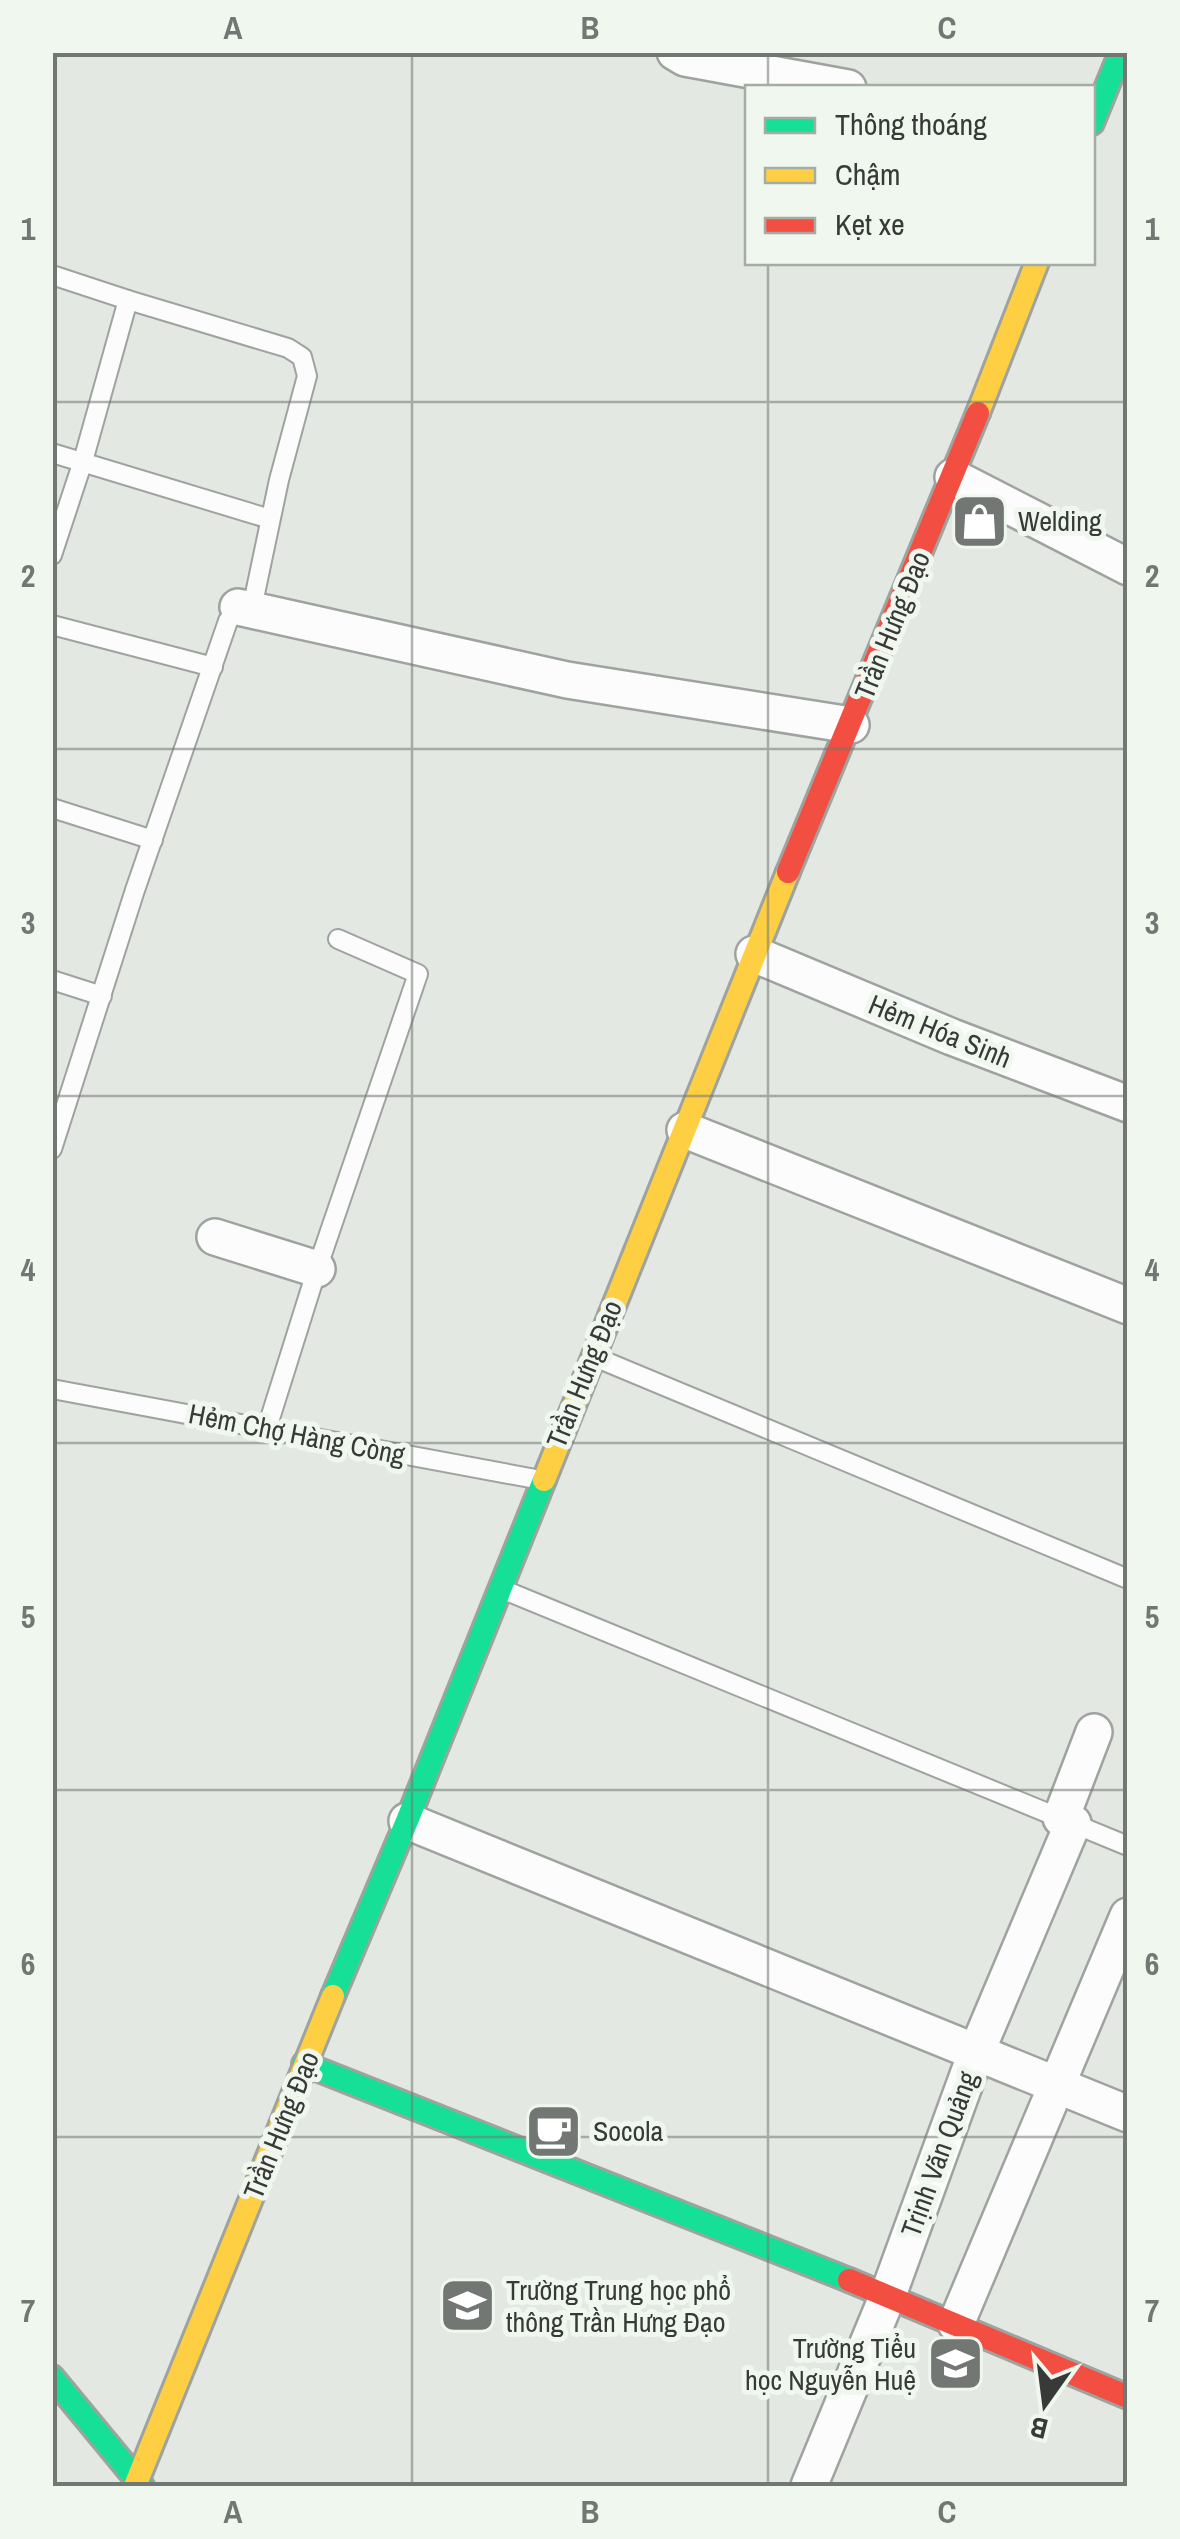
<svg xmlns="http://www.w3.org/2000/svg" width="1180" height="2539" viewBox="0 0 1180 2539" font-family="'Archivo Narrow',sans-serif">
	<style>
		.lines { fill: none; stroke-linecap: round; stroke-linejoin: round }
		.lane-casing { stroke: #9fa39f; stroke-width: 22 }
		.street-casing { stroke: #9fa39f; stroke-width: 40 }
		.fast-casing { stroke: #9fa39f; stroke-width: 28 }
		.slow-casing { stroke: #9fa39f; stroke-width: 28 }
		.jam-casing { stroke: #9fa39f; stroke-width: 28 }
		.lane { stroke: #fbfcfb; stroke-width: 18 }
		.street { stroke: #fbfcfb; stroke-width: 35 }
		.fast { stroke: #16e098; stroke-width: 22 }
		.slow { stroke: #ffcf43; stroke-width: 22 }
		.jam { stroke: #f24e42; stroke-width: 22 }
		.grid { fill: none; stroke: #737773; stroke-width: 2.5; stroke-opacity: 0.55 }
		.labels { text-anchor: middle; stroke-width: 10; stroke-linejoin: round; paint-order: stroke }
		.poi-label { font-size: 28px; fill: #373a37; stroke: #eff7ef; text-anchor: start }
		.street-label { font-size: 28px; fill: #373a37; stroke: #eff7ef }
		.neatline { fill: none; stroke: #737773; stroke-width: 4 }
		.grid-label { font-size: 32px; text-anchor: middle; font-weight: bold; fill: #737773 }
	</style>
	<rect width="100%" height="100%" fill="#e3e8e3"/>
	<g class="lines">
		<defs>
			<g id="lane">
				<polyline points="52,275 128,300 83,461 52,555"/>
				<polyline points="128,300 288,348 302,357 307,376 279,480 252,608"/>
				<polyline points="52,453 270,519"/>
				<polyline points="52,625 213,667"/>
				<polyline points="52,808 153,840"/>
				<polyline points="52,980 102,996"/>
				<polyline points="52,1149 135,890 228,621 238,607"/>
				<polyline points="597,1358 1128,1579"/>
				<polyline points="52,1389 541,1480"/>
				<polyline points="267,1428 317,1269 418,974 338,939"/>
				<polyline points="504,1590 1128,1846"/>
			</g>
			<g id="street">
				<polyline points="675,52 685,58 848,88"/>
				<polyline points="953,477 1128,567"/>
				<polyline points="238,607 567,680 851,725"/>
				<polyline points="754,954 952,1037 1128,1104"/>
				<polyline points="685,1130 1128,1306"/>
				<polyline points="215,1237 317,1269"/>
				<polyline points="1061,1818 1094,1732"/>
				<polyline points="407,1821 1128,2114"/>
				<polyline points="956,2324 1128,1916"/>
				<polyline points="809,2486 888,2295 976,2053 1073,1823"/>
			</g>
			<g id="fast">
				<polyline points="1092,123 1121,52"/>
				<polyline points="333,1996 407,1821 544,1480"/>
				<polyline points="304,2064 849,2280"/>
				<polyline points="52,2377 142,2486"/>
			</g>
			<g id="slow">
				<polyline points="978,413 1037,262"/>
				<polyline points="544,1480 788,872"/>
				<polyline points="135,2486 333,1996"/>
			</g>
			<g id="jam">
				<polyline points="788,872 978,413"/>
				<polyline points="849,2280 1128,2397"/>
			</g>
		</defs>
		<use href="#lane" class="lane-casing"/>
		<use href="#street" class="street-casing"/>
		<use href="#fast" class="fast-casing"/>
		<use href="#slow" class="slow-casing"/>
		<use href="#jam" class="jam-casing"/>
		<use href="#lane" class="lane"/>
		<use href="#street" class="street"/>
		<use href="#fast" class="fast"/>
		<use href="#slow" class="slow"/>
		<use href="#jam" class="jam"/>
	</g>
	<path class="grid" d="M412 52V2486M768 52V88M768 262V2486M52 402H1128M52 749H1128M52 1096H1128M52 1443H1128M52 1790H1128M52 2137H1128"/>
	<defs>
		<symbol id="shop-square" viewBox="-11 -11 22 22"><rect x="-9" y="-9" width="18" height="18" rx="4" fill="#737773" stroke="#eff7ef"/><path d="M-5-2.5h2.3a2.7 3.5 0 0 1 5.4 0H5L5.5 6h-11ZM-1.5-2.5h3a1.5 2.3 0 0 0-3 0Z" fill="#fff"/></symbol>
		<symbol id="cafe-square" viewBox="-11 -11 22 22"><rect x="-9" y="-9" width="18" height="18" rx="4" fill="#737773" stroke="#eff7ef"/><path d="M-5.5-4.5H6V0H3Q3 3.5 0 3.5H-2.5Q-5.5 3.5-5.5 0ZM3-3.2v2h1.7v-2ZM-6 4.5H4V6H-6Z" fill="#fff"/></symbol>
		<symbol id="school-square" viewBox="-11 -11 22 22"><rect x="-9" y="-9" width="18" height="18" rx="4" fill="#737773" stroke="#eff7ef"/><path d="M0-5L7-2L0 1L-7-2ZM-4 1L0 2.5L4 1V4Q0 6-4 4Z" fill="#fff"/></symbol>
	</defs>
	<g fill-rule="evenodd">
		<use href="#shop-square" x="948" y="490" width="63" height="63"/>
		<use href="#cafe-square" x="522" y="2100" width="63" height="63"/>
		<use href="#school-square" x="436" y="2274" width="63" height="63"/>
		<use href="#school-square" x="924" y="2332" width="63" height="63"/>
	</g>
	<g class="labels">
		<g class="poi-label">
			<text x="1018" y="531">Welding</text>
			<text x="593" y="2141">Socola</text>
			<text x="506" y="2300">Trường Trung học phổ<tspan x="506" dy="32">thông Trần Hưng Đạo</tspan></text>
			<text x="916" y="2358" text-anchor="end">Trường Tiểu<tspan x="916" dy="32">học Nguyễn Huệ</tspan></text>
		</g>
		<g class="street-label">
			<text transform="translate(892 625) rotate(-68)" y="10">Trần Hưng Đạo</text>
			<text transform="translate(940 1031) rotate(22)" y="10">Hẻm Hóa Sinh</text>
			<text transform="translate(584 1374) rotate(-68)" y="10">Trần Hưng Đạo</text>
			<text transform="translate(297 1434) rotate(11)" y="10">Hẻm Chợ Hàng Còng</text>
			<text transform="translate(281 2125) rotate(-68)" y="10">Trần Hưng Đạo</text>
			<text transform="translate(939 2154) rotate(-70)" y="10">Trịnh Văn Quảng</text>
		</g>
	</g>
	<rect width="1180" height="2539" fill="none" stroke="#eff7ef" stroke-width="110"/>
	<rect x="745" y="85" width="350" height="180" fill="#eff7ef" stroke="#a5aba5" stroke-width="2.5"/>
	<rect x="765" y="118" width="50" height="15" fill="#16e098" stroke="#a5aba5" stroke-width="2.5"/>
	<text x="835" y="135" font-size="30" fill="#373a37">Thông thoáng</text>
	<rect x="765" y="168" width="50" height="15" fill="#ffcf43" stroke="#a5aba5" stroke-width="2.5"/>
	<text x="835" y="185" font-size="30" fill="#373a37">Chậm</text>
	<rect x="765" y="218" width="50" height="15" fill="#f24e42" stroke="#a5aba5" stroke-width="2.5"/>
	<text x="835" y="235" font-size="30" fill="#373a37">Kẹt xe</text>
	<g transform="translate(1045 2404) rotate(194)" stroke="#eff7ef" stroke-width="8" paint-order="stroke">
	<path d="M0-8L18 38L0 25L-18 38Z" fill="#373a37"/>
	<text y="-15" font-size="28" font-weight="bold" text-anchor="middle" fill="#373a37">B</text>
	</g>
	<rect x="55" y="55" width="1070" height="2429" class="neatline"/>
	<g class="grid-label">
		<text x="233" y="39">A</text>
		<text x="590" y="39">B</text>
		<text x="947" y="39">C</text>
		<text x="28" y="240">1</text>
		<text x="1152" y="240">1</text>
		<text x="28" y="587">2</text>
		<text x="1152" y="587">2</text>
		<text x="28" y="934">3</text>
		<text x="1152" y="934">3</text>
		<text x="28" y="1281">4</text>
		<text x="1152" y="1281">4</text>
		<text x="28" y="1628">5</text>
		<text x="1152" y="1628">5</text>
		<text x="28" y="1975">6</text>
		<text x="1152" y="1975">6</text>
		<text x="28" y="2322">7</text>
		<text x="1152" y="2322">7</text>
		<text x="233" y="2523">A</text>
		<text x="590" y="2523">B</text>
		<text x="947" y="2523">C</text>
	</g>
</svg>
